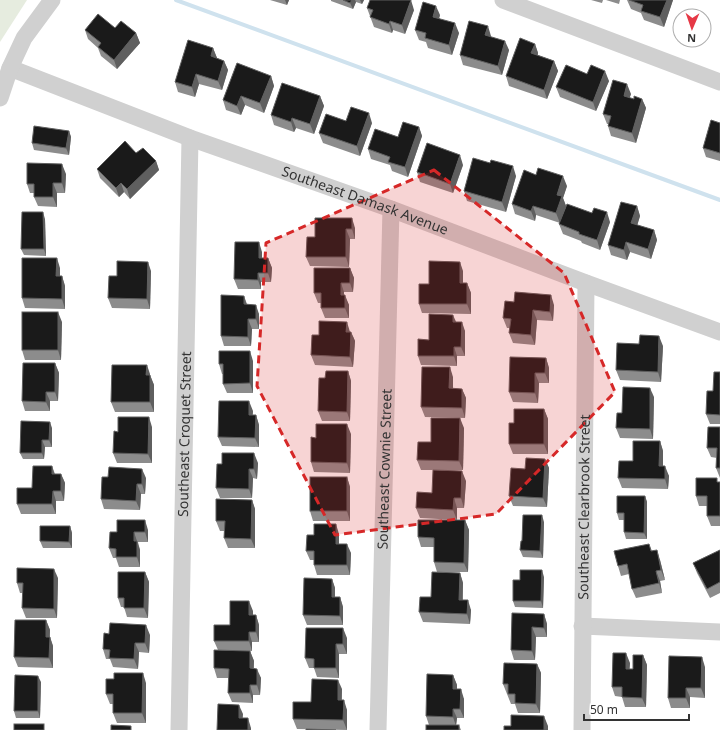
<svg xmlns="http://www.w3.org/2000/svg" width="720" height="730" viewBox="0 0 720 730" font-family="'Noto Sans',sans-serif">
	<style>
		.green { fill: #e6ecdf }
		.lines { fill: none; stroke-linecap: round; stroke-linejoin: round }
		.stream { stroke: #cfe2ee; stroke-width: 4 }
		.minor { stroke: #d0d0d0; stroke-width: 17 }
		.wall { fill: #8c8c8c }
		.shaded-wall { fill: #5f5f5f }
		.building { fill: #1a1a1a; stroke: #5f5f5f }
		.marked { fill: #d62828; fill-opacity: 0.2; stroke: #d62828; stroke-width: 3; stroke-dasharray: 8 5; stroke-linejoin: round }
		.labels { text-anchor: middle; stroke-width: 4; stroke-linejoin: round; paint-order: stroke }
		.street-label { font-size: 14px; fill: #333; stroke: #fff }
	</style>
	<rect width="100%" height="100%" fill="#fff"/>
	<polygon class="green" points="0,0 27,0 0,42"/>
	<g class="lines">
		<polyline class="stream" points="176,0 720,200"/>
		<g class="minor">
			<polyline points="503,0 720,82"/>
			<path id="s1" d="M10 68 190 138 391 209 586 283 720 332"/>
			<polyline points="0,98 10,68 24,38 52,0"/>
			<polyline points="582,626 720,632"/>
			<path id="s2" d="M179 730 190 138"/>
			<path id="s3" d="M378 730 391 209"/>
			<path id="s4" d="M582 730 586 283"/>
		</g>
	</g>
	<g class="wall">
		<polygon points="270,0 289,0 287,5"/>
		<polygon points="331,0 364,0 362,4 356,2 353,9 331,1"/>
		<polygon points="591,0 603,0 602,3"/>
		<polygon points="606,0 620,0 619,4"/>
		<polygon points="627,0 673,0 664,27 644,20 641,13 631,9"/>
		<polygon points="367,8 414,10 405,34 393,30 392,33 374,27"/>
		<polygon points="440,15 439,18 459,33 452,55 428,48 426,42 419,40 415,30"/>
		<polygon points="85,30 136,33 140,43 117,69 101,56 98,48 88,39"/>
		<polygon points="491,36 491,37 509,50 502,75 463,65 460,55"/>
		<polygon points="535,44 538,53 538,55 554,61 558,71 547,99 509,86 506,76"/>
		<polygon points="213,48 217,58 224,61 228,70 222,90 199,84 195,97 178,92 175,82"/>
		<polygon points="587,74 609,81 596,111 560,97 556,87"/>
		<polygon points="271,76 274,86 264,113 245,105 241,115 226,110 223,100"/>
		<polygon points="631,94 629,98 634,99 642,99 646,108 636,143 611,136 608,126 608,124 607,124 603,114"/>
		<polygon points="320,96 324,106 314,134 296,128 294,132 274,125 271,115"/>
		<polygon points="346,121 372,123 360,156 323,143 319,133"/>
		<polygon points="720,123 720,161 706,157 703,148"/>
		<polygon points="419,127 422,136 408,177 392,171 390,165 371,159 368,149 398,137"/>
		<polygon points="69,131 71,137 69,155 34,150 32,143"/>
		<polygon points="136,153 156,161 159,170 130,199 124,192 119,197 100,178 97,169"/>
		<polygon points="490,163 516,176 506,212 467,201 464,191"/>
		<polygon points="463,165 453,193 420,182 417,172"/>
		<polygon points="66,174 65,193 57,193 57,207 38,206 34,197 34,193 30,193 27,184"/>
		<polygon points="567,186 563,198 566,206 560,223 536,215 535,221 515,214 512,204"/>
		<polygon points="637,206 640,216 637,225 654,230 657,240 651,259 630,252 627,260 611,255 608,245"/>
		<polygon points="315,218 355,228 355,239 350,239 349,267 310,266 306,257 315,237"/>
		<polygon points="45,219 46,256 24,255 21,249"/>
		<polygon points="610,222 600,250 582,243 581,241 563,234 559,224"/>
		<polygon points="262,252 262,258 268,258 272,268 271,282 261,282 261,289 238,289 234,279"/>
		<polygon points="60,268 60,276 62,276 65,286 65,309 25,308 22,298"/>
		<polygon points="350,268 354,278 353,292 344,292 344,295 349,305 349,318 325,318 321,308 321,303 318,303 314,293"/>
		<polygon points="151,271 150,309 112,308 108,298 117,276"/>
		<polygon points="463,271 463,283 467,283 471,293 471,314 422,313 419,304 429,284"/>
		<polygon points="244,296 247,304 259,314 259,329 252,329 251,346 224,346 221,336"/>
		<polygon points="554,305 553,321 537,320 535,345 513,343 509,333 510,328 507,328 503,318"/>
		<polygon points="62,322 61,360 25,360 22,350"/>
		<polygon points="456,322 465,331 465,356 457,356 457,366 421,365 418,356 429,340"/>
		<polygon points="351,332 355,341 353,367 315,365 311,355 319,335"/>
		<polygon points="663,346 661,382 620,380 616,370"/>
		<polygon points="546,358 549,368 549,383 539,383 538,403 513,402 509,392"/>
		<polygon points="253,361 253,393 227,393 223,384 223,374 222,374 219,364"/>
		<polygon points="55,363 59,373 58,401 50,401 50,411 25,411 22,401"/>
		<polygon points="348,371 351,381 350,421 322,421 318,411"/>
		<polygon points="720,372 720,424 710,424 706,414"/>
		<polygon points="150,375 154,385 154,412 115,412 111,402"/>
		<polygon points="453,377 453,389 462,389 466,398 465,418 425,417 421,407"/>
		<polygon points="654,397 653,439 620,438 616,428 622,413"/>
		<polygon points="544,409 548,419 548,454 513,454 509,444 514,423"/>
		<polygon points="253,411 252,415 256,415 259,425 259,447 222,446 218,437"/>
		<polygon points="152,427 152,463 117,463 113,453 118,432"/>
		<polygon points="720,427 720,478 716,468 717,458 711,457 707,448"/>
		<polygon points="52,428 52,447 45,447 44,459 23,459 20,453"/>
		<polygon points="464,428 463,470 421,470 417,460 431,442"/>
		<polygon points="351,434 350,473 314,472 311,462 316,438"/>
		<polygon points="660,441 663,451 663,466 669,476 668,489 622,488 618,478 633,461"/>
		<polygon points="545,459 549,468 547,507 513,506 509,496 525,469"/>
		<polygon points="258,463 257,479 253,478 252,498 220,498 216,488"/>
		<polygon points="52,466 55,474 61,474 65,483 64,501 56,501 56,514 21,514 17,504"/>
		<polygon points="347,477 350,487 350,521 313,521 310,511"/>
		<polygon points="146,478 145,494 141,494 140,510 104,509 101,499"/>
		<polygon points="466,481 464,508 457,508 457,520 420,518 416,508 432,493"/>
		<polygon points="718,482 720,482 720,526 711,526 707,516 707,506 699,506 696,496"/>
		<polygon points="645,496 647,502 647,539 626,539 624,532 624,520 619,520 617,513"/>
		<polygon points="252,500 255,509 255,548 228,548 224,538 224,531 220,531 216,521"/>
		<polygon points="465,520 469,530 468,572 437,572 434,562 434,547 421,547 418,537"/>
		<polygon points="544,522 543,558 523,557 520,550 522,541"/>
		<polygon points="70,526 72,533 72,548 43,548 40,541"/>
		<polygon points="148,530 148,542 138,542 140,550 140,567 119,567 116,558 113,558 109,548 117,532"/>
		<polygon points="339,534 339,544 351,553 350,575 317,575 314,565 314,560 310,560 306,551"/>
		<polygon points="649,544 652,551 660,560 665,580 660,581 662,593 636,598 632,589 629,574 621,576 618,566"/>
		<polygon points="720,550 720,593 710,598 697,573 693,563"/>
		<polygon points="145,572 149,582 148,618 127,617 124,607 121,607 118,598"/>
		<polygon points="460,573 463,583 463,600 471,610 470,624 423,622 419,612 431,597"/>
		<polygon points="544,577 543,608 515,607 513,601 520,580"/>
		<polygon points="58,578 57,618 26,618 22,608 23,593 20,593 17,583"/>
		<polygon points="332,579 335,588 335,597 340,597 343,607 343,625 307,625 303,615"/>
		<polygon points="253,611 253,615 256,615 259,625 259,642 252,642 252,651 218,650 214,641 230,625"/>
		<polygon points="544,614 547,624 547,637 536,637 535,660 514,660 511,650"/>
		<polygon points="46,620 50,630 50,637 53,646 53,668 18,667 14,657"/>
		<polygon points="150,635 149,653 139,652 138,669 113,667 110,659 106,659 103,649"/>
		<polygon points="347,638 347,654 339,654 339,678 317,677 314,668 309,668 305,658"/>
		<polygon points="250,651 254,661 254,668 261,678 260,695 253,695 253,703 232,702 228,693 228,678 217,678 214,668"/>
		<polygon points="643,655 647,665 646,707 625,707 622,697 615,696 612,687 630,663 629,669 633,669"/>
		<polygon points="537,664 541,673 540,713 518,713 515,704 511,704 503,684"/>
		<polygon points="705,667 705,698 690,697 690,708 671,708 668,698"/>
		<polygon points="453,675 457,685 457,689 464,699 464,718 457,718 456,725 459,725 461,730 426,730 429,725 426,716"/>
		<polygon points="41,682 40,718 16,718 14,711"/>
		<polygon points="146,683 146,723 117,723 113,713 113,704 110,704 106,694"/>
		<polygon points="342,689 342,700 347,710 347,730 297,729 293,719 311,702"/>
	</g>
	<g class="shaded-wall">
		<polygon points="285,0 289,0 287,5"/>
		<polygon points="352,0 355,0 356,2 353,9 350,3"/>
		<polygon points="360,0 364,0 362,4"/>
		<polygon points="411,0 414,10 405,34 402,25"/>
		<polygon points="667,0 673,0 664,27 660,17"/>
		<polygon points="436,6 440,15 437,26 433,17"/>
		<polygon points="390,21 393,30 392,33 389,24"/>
		<polygon points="455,23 459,33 452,55 449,45"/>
		<polygon points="488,26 491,36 488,45 485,35"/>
		<polygon points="136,33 140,43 117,69 114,60"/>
		<polygon points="505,41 509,50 502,75 498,66"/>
		<polygon points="535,44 538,53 535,63 531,53"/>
		<polygon points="213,48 217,58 214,66 211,56"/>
		<polygon points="224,61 228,70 222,90 218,81"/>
		<polygon points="554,61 558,71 547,99 544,90"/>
		<polygon points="605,71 609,81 596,111 593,102"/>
		<polygon points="196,74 199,84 195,97 192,87"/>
		<polygon points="271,76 274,86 264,113 260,103"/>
		<polygon points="627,84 631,94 627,106 624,96"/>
		<polygon points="241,96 245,105 241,115 237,106"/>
		<polygon points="320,96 324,106 314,134 310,124"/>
		<polygon points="642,99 646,108 636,143 632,133"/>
		<polygon points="369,113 372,123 360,156 357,146"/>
		<polygon points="292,118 296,128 294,132 291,122"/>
		<polygon points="419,127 422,136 408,177 405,167"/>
		<polygon points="69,131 71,137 69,155 66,148"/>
		<polygon points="460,155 463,165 453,193 450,184"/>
		<polygon points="156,161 159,170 130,199 127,189"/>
		<polygon points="62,164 66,174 65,193 62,183"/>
		<polygon points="513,166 516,176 506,212 502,202"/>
		<polygon points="563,176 567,186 563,198 566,206 560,223 556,213 557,195"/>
		<polygon points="53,183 57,193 57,207 53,197"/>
		<polygon points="121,183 124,192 119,197 116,188"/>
		<polygon points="533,206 536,215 535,221 531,211"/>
		<polygon points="637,206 640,216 635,233 631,223"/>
		<polygon points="43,212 45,219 46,256 44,249"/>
		<polygon points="607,212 610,222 600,250 597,240"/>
		<polygon points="352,218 355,228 355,239 352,229"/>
		<polygon points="346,229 350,239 349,267 346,257"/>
		<polygon points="654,230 657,240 651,259 648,249"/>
		<polygon points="259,242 262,252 262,268 259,258"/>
		<polygon points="626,242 630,252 627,260 624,250"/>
		<polygon points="57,258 60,268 60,286 56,276"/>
		<polygon points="268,258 272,268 271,282 268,273"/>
		<polygon points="148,262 151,271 150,309 147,299"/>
		<polygon points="460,262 463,271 463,293 460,283"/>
		<polygon points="350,268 354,278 353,292 350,283"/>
		<polygon points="258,273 261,282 261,289 258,280"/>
		<polygon points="62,276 65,286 65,309 62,299"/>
		<polygon points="341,283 344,292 344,305 341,295"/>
		<polygon points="467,283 471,293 471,314 467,304"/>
		<polygon points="345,295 349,305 349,318 345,308"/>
		<polygon points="551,295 554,305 553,321 550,312"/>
		<polygon points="244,296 247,306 244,304"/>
		<polygon points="256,305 259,314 259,329 256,319"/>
		<polygon points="533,310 537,320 535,345 531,335"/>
		<polygon points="58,312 62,322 61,360 58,350"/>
		<polygon points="453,315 457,324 453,322"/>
		<polygon points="248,319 252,329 251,346 248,337"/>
		<polygon points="347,322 350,332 346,332"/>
		<polygon points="462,322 465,331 465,356 461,347"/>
		<polygon points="351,332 355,341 353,367 350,357"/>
		<polygon points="659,336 663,346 661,382 658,372"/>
		<polygon points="454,347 457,356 457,366 454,356"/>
		<polygon points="250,351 253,361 253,393 250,383"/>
		<polygon points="546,358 549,368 549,383 545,373"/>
		<polygon points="55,363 59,373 58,401 55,392"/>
		<polygon points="147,365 150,374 150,385 146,375"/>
		<polygon points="450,367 453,377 453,398 449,388"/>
		<polygon points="348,371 351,381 350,421 347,412"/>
		<polygon points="535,373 539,383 538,403 535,393"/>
		<polygon points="150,375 154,385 154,412 150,402"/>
		<polygon points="650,388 654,397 653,439 650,429"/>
		<polygon points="462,389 466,398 465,418 462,408"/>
		<polygon points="46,392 50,401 50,411 46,402"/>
		<polygon points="249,401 253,411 252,425 249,415"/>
		<polygon points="544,409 548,419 548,454 544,444"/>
		<polygon points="256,415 259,425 259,447 255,438"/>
		<polygon points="149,417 152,427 152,463 148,454"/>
		<polygon points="460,418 464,428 463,470 459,461"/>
		<polygon points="50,422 52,428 52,447 49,440"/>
		<polygon points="347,424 351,434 350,473 347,463"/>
		<polygon points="42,440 45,447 44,459 42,453"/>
		<polygon points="660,441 663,451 663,476 659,466"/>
		<polygon points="254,453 258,463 257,479 254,469"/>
		<polygon points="545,459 549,468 547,507 543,498"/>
		<polygon points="52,466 55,476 52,474"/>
		<polygon points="665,466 669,476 668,489 665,479"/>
		<polygon points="142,469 146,478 145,494 142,484"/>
		<polygon points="249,469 253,478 252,498 249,489"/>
		<polygon points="462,471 466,481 464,508 461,498"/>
		<polygon points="61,474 65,483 64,501 61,491"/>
		<polygon points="347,477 350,487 350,521 347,511"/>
		<polygon points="137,484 141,494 140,510 136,501"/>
		<polygon points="53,491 56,501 56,514 52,504"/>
		<polygon points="645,496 647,502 647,539 644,533"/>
		<polygon points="454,498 457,508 457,520 453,510"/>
		<polygon points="252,500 255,509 255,548 251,539"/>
		<polygon points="542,515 544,522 543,558 540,551"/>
		<polygon points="145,520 148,530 148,542 145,532"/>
		<polygon points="465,520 469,530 468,572 464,563"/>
		<polygon points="336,524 339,534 339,553 336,544"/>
		<polygon points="70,526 72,533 72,548 69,542"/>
		<polygon points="134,532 140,550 140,567 137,557 134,541"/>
		<polygon points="347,544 351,553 350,575 347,565"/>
		<polygon points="657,550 660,560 665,580 661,570"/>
		<polygon points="54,569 58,578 57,618 54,609"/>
		<polygon points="542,570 544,577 543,608 541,601"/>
		<polygon points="656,571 660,581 662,593 659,583"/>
		<polygon points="145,572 149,582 148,618 144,608"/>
		<polygon points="460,573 463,583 462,610 459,600"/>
		<polygon points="332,579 335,588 335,606 332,597"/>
		<polygon points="340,597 343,607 343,625 340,616"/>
		<polygon points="468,600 471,610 470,624 467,614"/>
		<polygon points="249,601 253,611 253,624 249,615"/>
		<polygon points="544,614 547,624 547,637 544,628"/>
		<polygon points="256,615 259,625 259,642 256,632"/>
		<polygon points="46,620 50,630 49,646 50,637 53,646 53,668 49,658 46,637"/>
		<polygon points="146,625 150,635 149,653 145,643"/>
		<polygon points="532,627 536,637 535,660 532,651"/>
		<polygon points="343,628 347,638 347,654 343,644"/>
		<polygon points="249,632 252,642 252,651 249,641"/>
		<polygon points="135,643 139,652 138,669 134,659"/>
		<polygon points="336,644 339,654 339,678 336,668"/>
		<polygon points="250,651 254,661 253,678 250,668"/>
		<polygon points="626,653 630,663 629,678 626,669"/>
		<polygon points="643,655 647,665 646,707 642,698"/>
		<polygon points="702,657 705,667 705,698 701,688"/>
		<polygon points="537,664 541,673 540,713 536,704"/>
		<polygon points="257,669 261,678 260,695 257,685"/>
		<polygon points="143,673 146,683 146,723 142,713"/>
		<polygon points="453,675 457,685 457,699 453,689"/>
		<polygon points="38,676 41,682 40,718 38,711"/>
		<polygon points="338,680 342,689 341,710 338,700"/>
		<polygon points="250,685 253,695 253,703 250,693"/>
		<polygon points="686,688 690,697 690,708 686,698"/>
		<polygon points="461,689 464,699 464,718 460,709"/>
		<polygon points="344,700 347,710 347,730 343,720"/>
		<polygon points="239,705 243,714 242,728 239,718"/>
		<polygon points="453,709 457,718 456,726 453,717"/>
		<polygon points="544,716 548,726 548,730 544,730"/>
		<polygon points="248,718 251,728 251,730 248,730"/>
	</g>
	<g class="building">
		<polygon points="343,0 352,0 350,3"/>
		<polygon points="370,0 411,0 402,25 390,21 389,24 370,17 373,10 367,8"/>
		<polygon points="629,0 667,0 660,17 641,11 643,5"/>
		<polygon points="423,2 436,6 433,17 455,23 449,45 425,38 426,33 415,30"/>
		<polygon points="98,14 115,28 121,21 136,33 114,60 98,47 101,43 85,30"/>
		<polygon points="469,21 488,26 485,35 505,41 498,66 460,55"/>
		<polygon points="520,38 535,44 531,53 554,61 544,90 506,76"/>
		<polygon points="188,40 213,48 211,56 224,61 218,81 196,74 192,87 175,82"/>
		<polygon points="237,63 271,76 260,103 241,96 237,106 223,100"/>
		<polygon points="566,65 587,74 591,65 605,71 593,102 556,87"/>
		<polygon points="613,80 627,84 624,96 634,99 634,96 642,99 632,133 608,126 611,116 603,114"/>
		<polygon points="282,83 320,96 310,124 292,118 291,122 271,115"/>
		<polygon points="351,107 369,113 357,146 319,133 326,114 346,121"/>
		<polygon points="711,120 720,123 720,153 703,148"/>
		<polygon points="403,122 419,127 405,167 388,162 390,157 368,149 375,129 398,137"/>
		<polygon points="34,126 69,131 66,148 32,143"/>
		<polygon points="125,141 136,153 143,148 156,161 127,189 121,183 116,188 97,169"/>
		<polygon points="427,143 460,155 450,184 417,172"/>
		<polygon points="473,158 490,163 491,160 513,166 502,202 464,191"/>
		<polygon points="27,163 62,164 62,183 53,183 53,197 34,197 34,184 27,184"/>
		<polygon points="538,168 563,176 557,195 562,196 556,213 533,206 531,211 512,204 524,170 536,175"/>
		<polygon points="621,202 637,206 631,223 654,230 648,249 626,242 624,250 608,245"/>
		<polygon points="567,204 592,213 594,208 607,212 597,240 579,234 579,232 559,224"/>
		<polygon points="22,212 43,212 44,249 21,249"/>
		<polygon points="315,218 352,218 352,229 346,229 346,257 306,257 307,237 315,237"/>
		<polygon points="235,242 259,242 259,258 268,258 268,273 258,273 258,280 234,279"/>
		<polygon points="22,258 57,258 56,276 62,276 62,299 22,298"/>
		<polygon points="117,261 148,262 147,299 108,298 109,276 117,276"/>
		<polygon points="429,261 460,262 460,283 467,283 467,304 419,304 419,284 429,284"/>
		<polygon points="314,268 350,268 350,283 341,283 341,295 345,295 345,308 321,308 321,293 314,293"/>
		<polygon points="515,292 551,295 550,312 533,310 531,335 509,333 511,319 503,318 505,301 514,302"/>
		<polygon points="221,295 244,296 244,304 256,305 256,319 248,319 248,337 221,336"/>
		<rect x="22" y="312" width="36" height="38"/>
		<polygon points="429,314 453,315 453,322 462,322 461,347 454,347 454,356 418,356 418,339 429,340"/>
		<polygon points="319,321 347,322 346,332 351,332 350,357 311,355 312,335 319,335"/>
		<polygon points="640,335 659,336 658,372 616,370 617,343 639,344"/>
		<polygon points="219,351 250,351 250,383 223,384 223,364 219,364"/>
		<polygon points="510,357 546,358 545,373 535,373 535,393 509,392"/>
		<polygon points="23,363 55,363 55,392 46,392 46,402 22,401"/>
		<polygon points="112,365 147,365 146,375 150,375 150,402 111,402"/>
		<polygon points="422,367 450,367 449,388 462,389 462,408 421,407"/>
		<polygon points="326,371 348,371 347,412 318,411 319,378 325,378"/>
		<polygon points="714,372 720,372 720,415 706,414 707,391 713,391"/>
		<polygon points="623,387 650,388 650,429 616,428 617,413 622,413"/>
		<polygon points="219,401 249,401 249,415 256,415 255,438 218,437"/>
		<polygon points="514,409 544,409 544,444 509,444 509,423 514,423"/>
		<polygon points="118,417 149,417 148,454 113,453 114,431 118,432"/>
		<polygon points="431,418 460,418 459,461 417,460 418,442 431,442"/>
		<polygon points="21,421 50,422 49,440 42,440 42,453 20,453"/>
		<polygon points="316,424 347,424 347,463 311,462 311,437 316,438"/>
		<polygon points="708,427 720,427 720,468 716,468 717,448 707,448"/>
		<polygon points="633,441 660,441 659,466 665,466 665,479 618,478 619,461 633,461"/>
		<polygon points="222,453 254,453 254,469 249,469 249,489 216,488 217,464 222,464"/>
		<polygon points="526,458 545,459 543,498 509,496 511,468 525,469"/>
		<polygon points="33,466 52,466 52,474 61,474 61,491 53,491 52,504 17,504 17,488 32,488"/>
		<polygon points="109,467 142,469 142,484 137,484 136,501 101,499 102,477 108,477"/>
		<polygon points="433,470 462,471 461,498 454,498 453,510 416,508 417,492 432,493"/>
		<rect x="310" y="477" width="37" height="34"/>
		<polygon points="696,478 717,478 717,482 720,482 720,516 707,516 707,496 696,496"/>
		<polygon points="617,496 645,496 644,533 624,532 624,513 617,513"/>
		<polygon points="216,499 252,500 251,539 224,538 225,521 216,521"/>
		<polygon points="523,515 542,515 540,551 520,550 521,541 522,541"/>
		<polygon points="117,520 145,520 145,532 134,532 134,541 137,541 137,557 116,557 116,549 109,548 110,532 117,532"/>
		<polygon points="418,520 465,520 464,563 434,562 434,538 418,537"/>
		<polygon points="314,524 336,524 336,544 347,544 347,565 314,565 314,551 306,551 307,535 314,535"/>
		<polygon points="40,526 70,526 69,542 40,541"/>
		<polygon points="649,544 651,551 657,550 661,570 656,571 659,583 632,589 627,564 618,566 614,551"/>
		<polygon points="720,550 720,582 707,589 693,563"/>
		<polygon points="17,568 54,569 54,609 22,608 23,583 17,583"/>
		<polygon points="520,570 542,570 541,601 513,601 513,580 520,580"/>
		<polygon points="118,572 145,572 144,608 124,608 124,598 118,598"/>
		<polygon points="432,572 460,573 459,600 468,600 467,614 419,612 420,597 431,597"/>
		<polygon points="304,578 332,579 332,597 340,597 340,616 303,615"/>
		<polygon points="230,601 249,601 249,615 256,615 256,632 249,632 249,641 214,641 214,625 230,625"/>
		<polygon points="512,613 544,614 544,628 532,627 532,651 511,650"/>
		<polygon points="15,620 46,620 46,637 50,637 49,658 14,657"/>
		<polygon points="110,623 146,625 145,643 135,643 134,659 109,658 110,650 103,649 104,633 109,634"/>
		<polygon points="306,628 343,628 343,644 336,644 336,668 314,668 314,659 305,658"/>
		<polygon points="214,650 250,651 250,668 257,669 257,685 250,685 250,693 228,693 229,669 214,668"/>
		<polygon points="613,653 626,653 626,669 633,669 633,655 643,655 642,698 622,697 622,687 612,687"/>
		<polygon points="669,656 702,657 701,688 686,688 686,698 668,698"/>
		<polygon points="504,663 537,664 536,704 515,703 515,694 508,694 508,684 503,684"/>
		<polygon points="114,673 143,673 142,713 113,713 113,694 106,694 106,679 114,679"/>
		<polygon points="427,674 453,675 453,689 461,689 460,709 453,709 453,717 426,716"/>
		<polygon points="15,675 38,676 38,711 14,711"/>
		<polygon points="312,679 338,680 338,700 344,700 343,720 293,719 293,702 311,702"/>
		<polygon points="218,704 239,705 239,718 248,718 248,730 217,730"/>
		<polygon points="511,715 544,716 544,730 504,730 504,726 511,726"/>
		<rect x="14" y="724" width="30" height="6"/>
		<polygon points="111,725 131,726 131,730 111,730"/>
		<rect x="426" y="725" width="33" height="5"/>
		<polygon points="306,729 336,730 306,730"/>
	</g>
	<path class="marked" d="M434 170 564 273 615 392 496 514 335 535 257 386 266 243Z"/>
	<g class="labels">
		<g class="street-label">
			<text dy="5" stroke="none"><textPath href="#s1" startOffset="379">Southeast Damask Avenue</textPath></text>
			<text dy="5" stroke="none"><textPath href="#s2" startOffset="296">Southeast Croquet Street</textPath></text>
			<text dy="5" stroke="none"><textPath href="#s3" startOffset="261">Southeast Cownie Street</textPath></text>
			<text dy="5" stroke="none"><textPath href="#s4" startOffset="223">Southeast Clearbrook Street</textPath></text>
		</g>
	</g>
	<g transform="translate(692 28) rotate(182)"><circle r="19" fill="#ffffff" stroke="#adadad"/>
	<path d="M0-3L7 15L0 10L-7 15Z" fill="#e63946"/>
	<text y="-6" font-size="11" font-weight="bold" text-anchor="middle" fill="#333333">N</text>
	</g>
	<path d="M584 714v6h105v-6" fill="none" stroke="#333333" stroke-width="2"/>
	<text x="590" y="714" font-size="12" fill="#333333" stroke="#ffffff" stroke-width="3" paint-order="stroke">50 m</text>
</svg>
